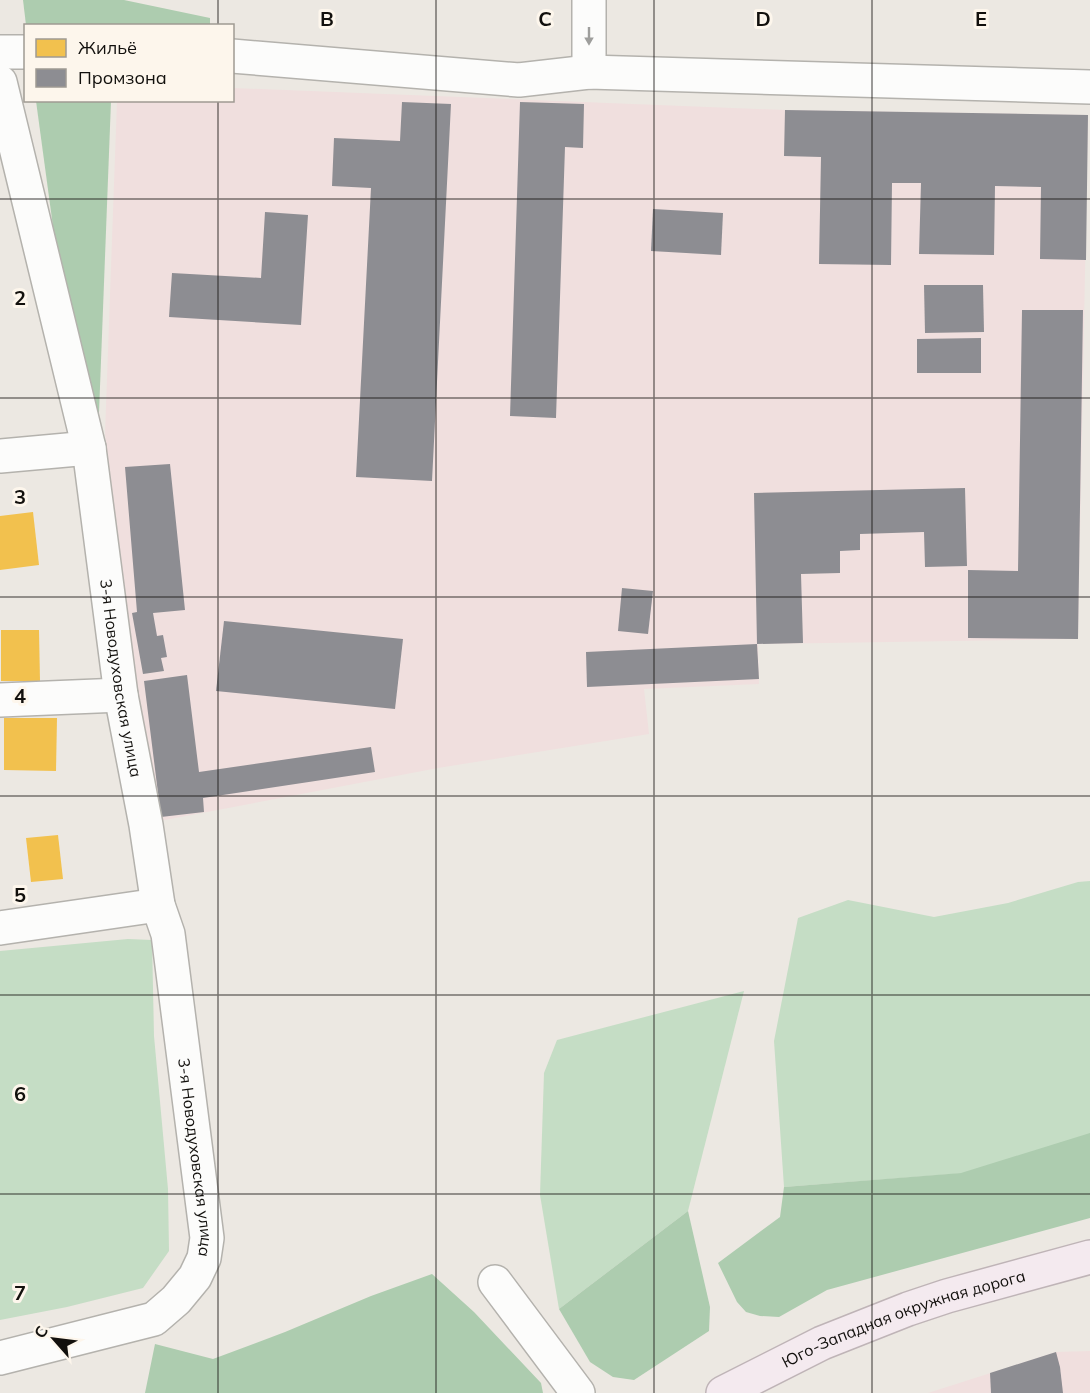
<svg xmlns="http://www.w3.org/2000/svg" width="1090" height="1393" viewBox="0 0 1090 1393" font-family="Mulish,sans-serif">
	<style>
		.industrial { fill: #f0dfde }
		.green { fill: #c5ddc5 }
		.forest { fill: #adccaf }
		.homes { fill: #f2c14e }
		.industry { fill: #8d8d92 }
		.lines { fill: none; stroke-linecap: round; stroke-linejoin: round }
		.minor-casing { stroke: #b4b2ad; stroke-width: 36 }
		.highway-casing { stroke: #bfb4b7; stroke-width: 36 }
		.minor { stroke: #fcfcfb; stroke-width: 33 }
		.highway { stroke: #f4eaef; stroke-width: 33 }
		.oneway { fill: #9e9e9c }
		.grid { fill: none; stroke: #12100d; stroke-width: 1.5; stroke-opacity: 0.55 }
		.labels { text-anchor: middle; stroke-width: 6; stroke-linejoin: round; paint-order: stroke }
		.street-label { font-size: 16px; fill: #12100d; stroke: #fdf6ec }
		.grid-label { font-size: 20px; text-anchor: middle; font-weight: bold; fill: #12100d; stroke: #fdf6ec; stroke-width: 6; stroke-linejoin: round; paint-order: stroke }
	</style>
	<rect width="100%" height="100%" fill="#ece8e2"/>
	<g class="industrial">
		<polygon points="233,88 785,110 1088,115 1078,639 758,644 759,684 644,689 649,734 438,768 149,823 105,434 117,101 232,100"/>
		<polygon points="1090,1351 1090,1393 928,1393 1056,1352"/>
	</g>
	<g class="green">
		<polygon points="1090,881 1090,1134 966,1173 784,1187 774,1041 798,918 848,900 934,917 1008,903 1078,882"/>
		<polygon points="128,939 152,940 154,1036 168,1189 169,1251 143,1288 67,1307 0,1320 0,951"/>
		<polygon points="744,991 688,1211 559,1309 540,1195 544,1073 557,1040"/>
	</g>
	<g class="forest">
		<polygon points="23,0 124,0 210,18 210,25 26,25"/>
		<polygon points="36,101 111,101 99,413 78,411"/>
		<polygon points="1090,1133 1090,1218 827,1290 779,1317 760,1316 746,1312 737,1302 718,1263 780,1217 784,1187 961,1173"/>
		<polygon points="688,1211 710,1307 709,1331 634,1380 613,1377 590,1362 559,1309"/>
		<polygon points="432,1274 474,1312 541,1383 543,1393 145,1393 155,1344 213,1359 285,1332 371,1296"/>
	</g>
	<g class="homes">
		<polygon points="33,512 39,565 0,570 0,516"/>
		<polygon points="1,630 39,630 40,681 1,681"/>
		<polygon points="4,718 57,718 56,771 4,770"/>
		<polygon points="58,835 63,879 31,882 26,838"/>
	</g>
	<g class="industry">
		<polygon points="402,102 451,104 432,481 356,477 371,188 332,186 334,138 400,141"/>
		<polygon points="520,102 584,104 583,148 565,147 556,418 510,416"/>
		<polygon points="785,110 1088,115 1086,260 1040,259 1041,187 995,186 994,255 919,254 921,183 892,183 891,265 819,264 821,157 784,156"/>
		<polygon points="653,209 723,213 721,255 651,251"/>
		<polygon points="265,212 308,215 301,325 169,317 172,273 261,278"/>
		<polygon points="924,285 983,285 984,332 925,333"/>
		<polygon points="1022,310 1083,310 1078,639 968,638 968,570 1018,571"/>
		<polygon points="981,338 981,373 917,373 917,339"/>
		<polygon points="170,464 185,610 153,613 157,636 163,635 167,657 161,658 164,671 143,674 132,613 137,612 125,467"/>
		<polygon points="965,488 967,566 925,567 924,532 860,534 860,550 840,551 840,573 801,574 803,643 757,644 754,493"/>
		<polygon points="622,588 653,591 648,634 618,631"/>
		<polygon points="224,621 403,639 395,709 216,691"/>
		<polygon points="757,644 759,679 587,687 586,652"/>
		<polygon points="187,675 199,772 371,747 375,772 203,798 204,812 161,817 144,681"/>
		<polygon points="1056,1352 1060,1367 1063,1393 991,1393 990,1373"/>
	</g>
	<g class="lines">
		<defs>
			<g id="minor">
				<polyline points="589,0 589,72"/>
				<polyline points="0,52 26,52"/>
				<polyline points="232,56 519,80 589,72 1090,87"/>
				<path id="s1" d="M0 82 89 448 121 695 146 825 158 905 168 934 207 1238 204 1258 195 1277 176 1300 154 1319 0 1358"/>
				<polyline points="0,456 89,448"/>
				<polyline points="0,700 121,695"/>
				<polyline points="0,928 158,905"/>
				<polyline points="495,1282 578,1393"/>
			</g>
			<g id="highway">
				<path id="s2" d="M723 1393 822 1343 908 1309 947 1296 1090 1257"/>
			</g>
		</defs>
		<use href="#minor" class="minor-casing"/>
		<use href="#highway" class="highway-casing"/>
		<use href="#minor" class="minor"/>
		<use href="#highway" class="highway"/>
	</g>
	<defs><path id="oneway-solid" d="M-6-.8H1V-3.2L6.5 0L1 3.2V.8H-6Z" transform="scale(1.5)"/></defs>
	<use class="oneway" href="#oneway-solid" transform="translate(589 36) rotate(90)"/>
	<path class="grid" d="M218 0V26M436 0V1393M654 0V1393M872 0V1393M218 100V1393M0 199H1090M0 398H1090M0 597H1090M0 796H1090M0 995H1090M0 1194H1090"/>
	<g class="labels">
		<g class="street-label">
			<text dy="6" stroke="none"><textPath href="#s1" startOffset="609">3-я Новодуховская улица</textPath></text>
			<text dy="6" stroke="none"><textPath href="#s1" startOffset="1095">3-я Новодуховская улица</textPath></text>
			<text dy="6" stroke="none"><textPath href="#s2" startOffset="196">Юго-Западная окружная дорога</textPath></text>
		</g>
	</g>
	<g class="grid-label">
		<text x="327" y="26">B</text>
		<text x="545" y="26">C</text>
		<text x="763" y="26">D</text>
		<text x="981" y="26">E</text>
		<text x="20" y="305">2</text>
		<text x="20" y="504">3</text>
		<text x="20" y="703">4</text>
		<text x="20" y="902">5</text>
		<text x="20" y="1101">6</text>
		<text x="20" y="1300">7</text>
	</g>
	<rect x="24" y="24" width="210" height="78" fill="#fdf6ec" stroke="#9f9a93" stroke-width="1.5"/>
	<rect x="36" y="39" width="30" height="18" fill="#f2c14e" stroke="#9f9a93" stroke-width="1.5"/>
	<text x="78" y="54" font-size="18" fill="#12100d">Жильё</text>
	<rect x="36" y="69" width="30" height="18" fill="#8d8d92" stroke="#9f9a93" stroke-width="1.5"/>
	<text x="78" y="84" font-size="18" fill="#12100d">Промзона</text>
	<g transform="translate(54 1339) rotate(298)" stroke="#fdf6ec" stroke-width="4.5" paint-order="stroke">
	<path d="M0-4.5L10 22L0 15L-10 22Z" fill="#12100d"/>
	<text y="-9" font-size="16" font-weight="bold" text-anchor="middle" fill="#12100d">С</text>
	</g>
</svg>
